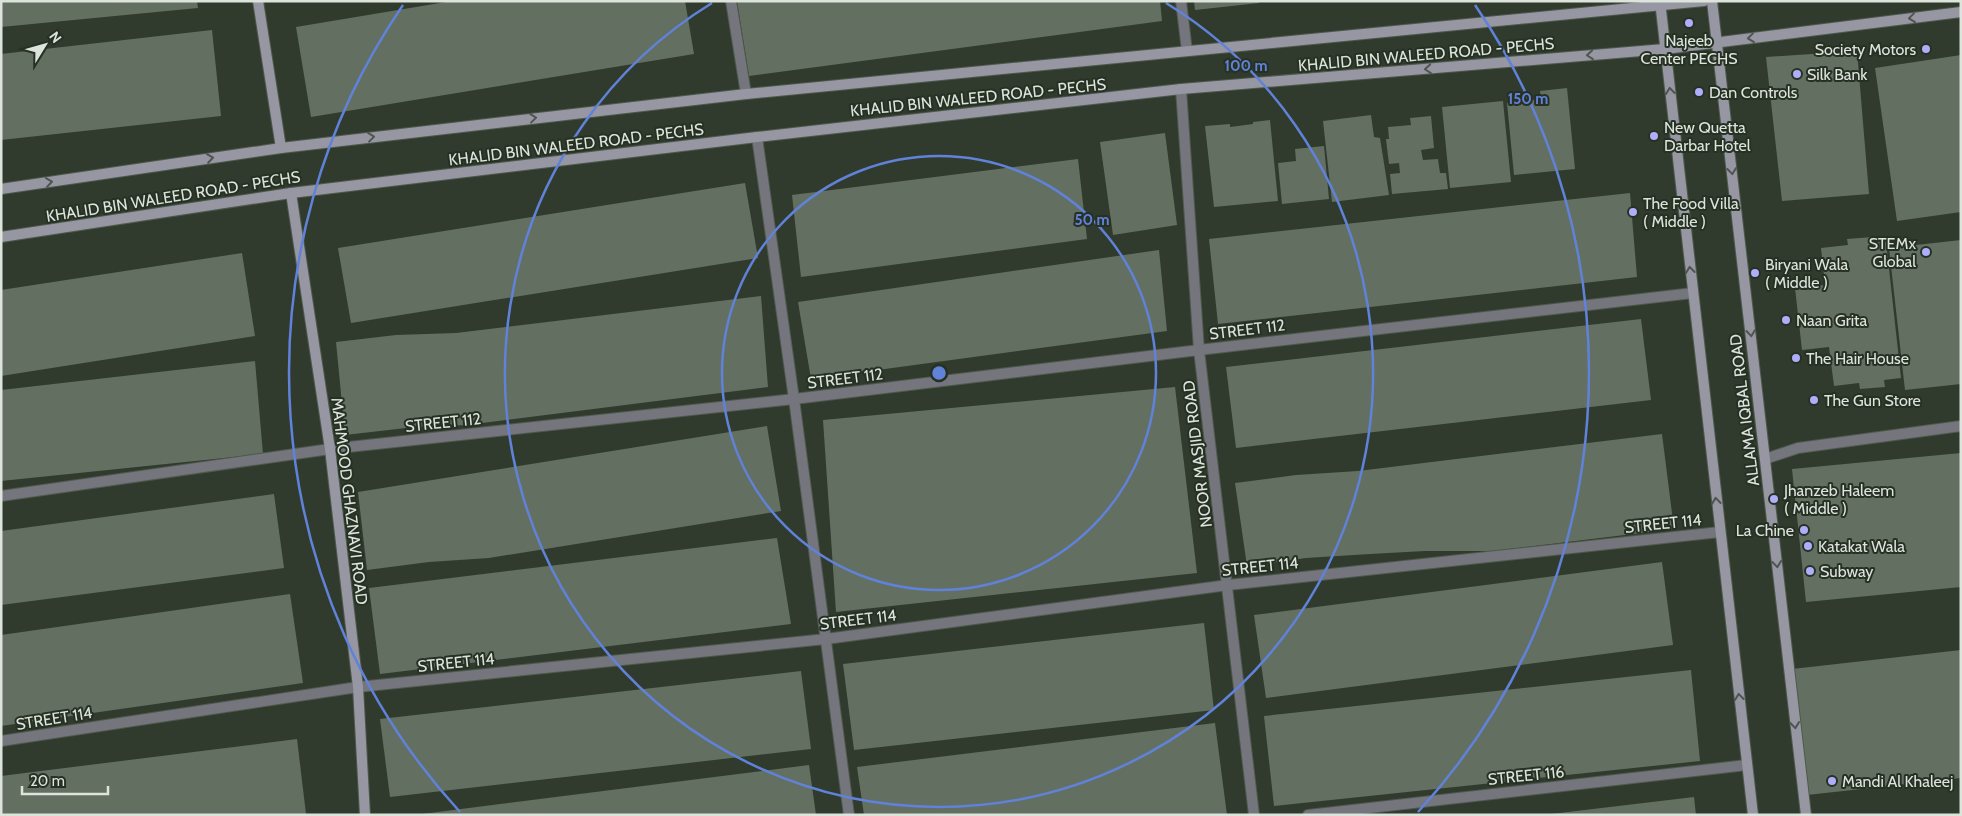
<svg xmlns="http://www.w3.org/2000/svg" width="1962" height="816" viewBox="0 0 1962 816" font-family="Cabin,sans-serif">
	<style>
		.building { fill: #636f61 }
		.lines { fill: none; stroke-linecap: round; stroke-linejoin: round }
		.street-casing { stroke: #4f594d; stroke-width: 12 }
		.secondary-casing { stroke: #4f594d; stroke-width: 12 }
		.street { stroke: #75757d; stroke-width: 10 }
		.secondary { stroke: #9797a4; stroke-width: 10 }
		.oneway { stroke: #4e5551 }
		.ring { fill: none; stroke: #6082d9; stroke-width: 2.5 }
		.poi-dot { fill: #aeaefa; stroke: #263124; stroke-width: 2 }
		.labels { text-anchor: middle; stroke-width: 4; stroke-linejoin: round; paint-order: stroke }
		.poi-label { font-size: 16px; fill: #dde4dc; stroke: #263124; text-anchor: start }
		.street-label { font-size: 16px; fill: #dde4dc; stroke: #263124 }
		.centre { fill: #6082d9; stroke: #263124; stroke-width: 2.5 }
		.ring-label { font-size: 15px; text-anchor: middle; font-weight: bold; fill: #6082d9; stroke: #263124; stroke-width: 4; stroke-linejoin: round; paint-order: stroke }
	</style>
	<rect width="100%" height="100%" fill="#303b2e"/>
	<g class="building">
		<polygon points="1,1 197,1 198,8 1,27"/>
		<polygon points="452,1 685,1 694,54 311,117 296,27"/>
		<polygon points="737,1 1160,1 1162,21 749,76"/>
		<polygon points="1194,1 1259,1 1259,3 1195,10"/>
		<polygon points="212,30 221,116 1,140 1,54"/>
		<polygon points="1857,51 1869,194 1782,201 1766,57"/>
		<polygon points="1961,55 1961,212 1897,221 1875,68"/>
		<polygon points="1567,88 1575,169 1514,175 1507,103 1541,99 1540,91"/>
		<polygon points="1503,101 1511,182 1450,188 1442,107"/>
		<polygon points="1371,115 1374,137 1380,138 1389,195 1332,202 1323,121"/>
		<polygon points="1431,116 1434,148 1421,150 1423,160 1438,159 1440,173 1446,173 1448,189 1392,194 1390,174 1400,173 1399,163 1389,164 1386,139 1389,139 1388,127 1411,125 1410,118"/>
		<polygon points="1270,120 1278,201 1214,207 1205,126 1230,124 1230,127 1253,124 1253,122"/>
		<polygon points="1165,133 1177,225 1113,235 1100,142"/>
		<polygon points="1324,146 1329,199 1282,204 1278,163 1296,161 1295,149"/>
		<polygon points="1078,159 1087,239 801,277 792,195"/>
		<polygon points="745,183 758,258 351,323 338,248"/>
		<polygon points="1630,193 1637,277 1218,324 1209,239"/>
		<polygon points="1873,237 1873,242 1886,241 1901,378 1884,380 1885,387 1860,389 1859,383 1834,386 1829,347 1802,350 1795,288 1825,285 1821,248 1848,245 1847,239"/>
		<polygon points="1961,240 1961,384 1905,390 1889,248"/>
		<polygon points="1159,250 1167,331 811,379 798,302"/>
		<polygon points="242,253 255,336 1,376 1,290"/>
		<polygon points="761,296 768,387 466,425 406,428 345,435 336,342 396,335 456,333"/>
		<polygon points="1641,319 1651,400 1236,448 1226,367"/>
		<polygon points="255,361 263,454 1,481 1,390"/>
		<polygon points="1175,387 1197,573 836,612 823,420"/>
		<polygon points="767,426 781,511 489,558 429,562 367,570 358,492"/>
		<polygon points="1662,434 1674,529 1492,551 1425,551 1370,554 1306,558 1247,566 1235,483 1296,475 1358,471"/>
		<polygon points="1961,453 1961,587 1806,602 1792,469"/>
		<polygon points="274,494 284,568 1,605 1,531"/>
		<polygon points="777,538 791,624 380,674 369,588"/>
		<polygon points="1662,562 1673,645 1266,698 1254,615"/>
		<polygon points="290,594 303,683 1,726 1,635"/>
		<polygon points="1204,623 1214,710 854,750 843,664"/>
		<polygon points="1961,650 1961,778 1807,795 1792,669"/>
		<polygon points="1691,670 1700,761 1274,806 1264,716"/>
		<polygon points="801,671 811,749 390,797 380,719"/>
		<polygon points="1215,723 1227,815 864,815 857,767"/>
		<polygon points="297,739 306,814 1,815 1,776"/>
		<polygon points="809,765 816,815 422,815 422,814"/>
		<polygon points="1694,797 1696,815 1551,815 1551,814"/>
	</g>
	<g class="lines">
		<defs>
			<g id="street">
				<polyline points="731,1 746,94"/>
				<polyline points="1181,1 1187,51"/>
				<polyline points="1181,89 1199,350 1254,815"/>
				<polyline points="757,137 794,399 849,815"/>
				<polyline points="1765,459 1798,448 1961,426"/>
				<polyline points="1,496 330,449 794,399 1199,350 1693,293"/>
				<polyline points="1,741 358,687 826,639 1228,585 1720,532"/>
				<polyline points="1308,815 1747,765"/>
			</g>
			<g id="secondary">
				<polyline points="258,1 281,148"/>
				<polyline points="1660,1 1753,815"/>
				<polyline points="1712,1 1806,815"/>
				<polyline points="1,189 281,148 746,94 1704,1"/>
				<polyline points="291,193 330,449 358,687 365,815"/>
				<polyline points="1,237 291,193 757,137 1181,89 1665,49 1961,12"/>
			</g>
		</defs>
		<use href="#street" class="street-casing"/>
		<use href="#secondary" class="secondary-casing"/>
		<use href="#street" class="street"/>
		<use href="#secondary" class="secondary"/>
	</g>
	<defs><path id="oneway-chevron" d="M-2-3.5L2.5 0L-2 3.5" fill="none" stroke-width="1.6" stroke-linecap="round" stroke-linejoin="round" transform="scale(1.25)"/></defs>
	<g class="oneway">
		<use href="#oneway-chevron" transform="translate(1912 18) rotate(173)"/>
		<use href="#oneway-chevron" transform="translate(1751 38) rotate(173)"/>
		<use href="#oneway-chevron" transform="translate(1590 55) rotate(175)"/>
		<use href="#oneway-chevron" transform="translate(1428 69) rotate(175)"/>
		<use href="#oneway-chevron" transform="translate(1670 91) rotate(-97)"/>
		<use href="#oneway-chevron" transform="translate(533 118) rotate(-7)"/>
		<use href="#oneway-chevron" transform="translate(371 137) rotate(-7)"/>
		<use href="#oneway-chevron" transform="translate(210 158) rotate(-8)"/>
		<use href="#oneway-chevron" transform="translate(1732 171) rotate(83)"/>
		<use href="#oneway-chevron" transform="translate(49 182) rotate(-8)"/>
		<use href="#oneway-chevron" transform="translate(1690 270) rotate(-97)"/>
		<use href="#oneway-chevron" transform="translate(1751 333) rotate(83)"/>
		<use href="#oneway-chevron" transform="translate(1716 501) rotate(-96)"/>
		<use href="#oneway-chevron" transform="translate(1777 564) rotate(84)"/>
		<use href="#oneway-chevron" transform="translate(1739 697) rotate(-97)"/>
		<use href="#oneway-chevron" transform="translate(1795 725) rotate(84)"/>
	</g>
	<g class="ring">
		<circle cx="939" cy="373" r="217"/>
		<path d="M1166 3A434 434 0 1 1 712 3"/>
		<path d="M460 812A650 650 0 0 1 403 5M1475 5A650 650 0 0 1 1418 812"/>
	</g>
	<g class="poi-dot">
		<circle cx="1689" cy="23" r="5"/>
		<circle cx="1926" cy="49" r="5"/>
		<circle cx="1797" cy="74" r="5"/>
		<circle cx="1699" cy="92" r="5"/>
		<circle cx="1654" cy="136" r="5"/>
		<circle cx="1633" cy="212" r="5"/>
		<circle cx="1926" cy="252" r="5"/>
		<circle cx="1755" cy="273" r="5"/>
		<circle cx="1786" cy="320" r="5"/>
		<circle cx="1796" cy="358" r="5"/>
		<circle cx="1814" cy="400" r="5"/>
		<circle cx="1774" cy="499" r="5"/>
		<circle cx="1804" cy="530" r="5"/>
		<circle cx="1808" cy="546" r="5"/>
		<circle cx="1810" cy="571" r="5"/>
		<circle cx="1832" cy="781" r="5"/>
	</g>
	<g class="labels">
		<g class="poi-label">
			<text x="1689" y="46" text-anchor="middle">Najeeb<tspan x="1689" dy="18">Center PECHS</tspan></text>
			<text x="1916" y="55" text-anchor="end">Society Motors</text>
			<text x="1807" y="80">Silk Bank</text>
			<text x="1709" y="98">Dan Controls</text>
			<text x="1664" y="133">New Quetta<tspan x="1664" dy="18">Darbar Hotel</tspan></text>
			<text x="1643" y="209">The Food Villa<tspan x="1643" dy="18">( Middle )</tspan></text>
			<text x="1916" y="249" text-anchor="end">STEMx<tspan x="1916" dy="18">Global</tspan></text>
			<text x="1765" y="270">Biryani Wala<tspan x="1765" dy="18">( Middle )</tspan></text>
			<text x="1796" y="326">Naan Grita</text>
			<text x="1806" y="364">The Hair House</text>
			<text x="1824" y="406">The Gun Store</text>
			<text x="1784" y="496">Jhanzeb Haleem<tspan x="1784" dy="18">( Middle )</tspan></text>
			<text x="1794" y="536" text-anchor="end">La Chine</text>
			<text x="1818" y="552">Katakat Wala</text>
			<text x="1820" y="577">Subway</text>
			<text x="1842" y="787">Mandi Al Khaleej</text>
		</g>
		<g class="street-label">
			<text transform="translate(1426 54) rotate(-5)" y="6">KHALID BIN WALEED ROAD - PECHS</text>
			<text transform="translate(978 97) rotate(-6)" y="6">KHALID BIN WALEED ROAD - PECHS</text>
			<text transform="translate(576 144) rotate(-7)" y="6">KHALID BIN WALEED ROAD - PECHS</text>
			<text transform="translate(173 196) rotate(-9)" y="6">KHALID BIN WALEED ROAD - PECHS</text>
			<text transform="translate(1247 329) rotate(-7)" y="6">STREET 112</text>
			<text transform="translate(845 378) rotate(-7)" y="6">STREET 112</text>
			<text transform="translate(1744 410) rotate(-97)" y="6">ALLAMA IQBAL ROAD</text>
			<text transform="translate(443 422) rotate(-6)" y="6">STREET 112</text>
			<text transform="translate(1197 454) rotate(-97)" y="6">NOOR MASJID ROAD</text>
			<text transform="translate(350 501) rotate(83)" y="6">MAHMOOD GHAZNAVI ROAD</text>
			<text transform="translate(1663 523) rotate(-6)" y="6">STREET 114</text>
			<text transform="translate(1260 566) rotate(-6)" y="6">STREET 114</text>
			<text transform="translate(858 619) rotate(-7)" y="6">STREET 114</text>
			<text transform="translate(456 662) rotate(-6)" y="6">STREET 114</text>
			<text transform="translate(54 718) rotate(-9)" y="6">STREET 114</text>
			<text transform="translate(1526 775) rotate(-6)" y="6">STREET 116</text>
		</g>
	</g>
	<circle cx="939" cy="373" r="8" class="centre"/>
	<g class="ring-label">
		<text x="1246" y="71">100 m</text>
		<text x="1528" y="104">150 m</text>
		<text x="1092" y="225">50 m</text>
	</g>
	<rect width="1962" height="816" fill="none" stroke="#dde4dc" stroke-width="5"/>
	<g transform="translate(45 45) rotate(53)" stroke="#263124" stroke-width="4" paint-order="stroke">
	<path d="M0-4L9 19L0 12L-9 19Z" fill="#dde4dc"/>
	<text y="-8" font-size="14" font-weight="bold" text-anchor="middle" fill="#dde4dc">N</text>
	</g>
	<path d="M22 786v8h86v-8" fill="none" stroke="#dde4dc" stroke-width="2.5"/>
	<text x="30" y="786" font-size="15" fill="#dde4dc" stroke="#263124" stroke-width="4" paint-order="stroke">20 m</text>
</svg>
